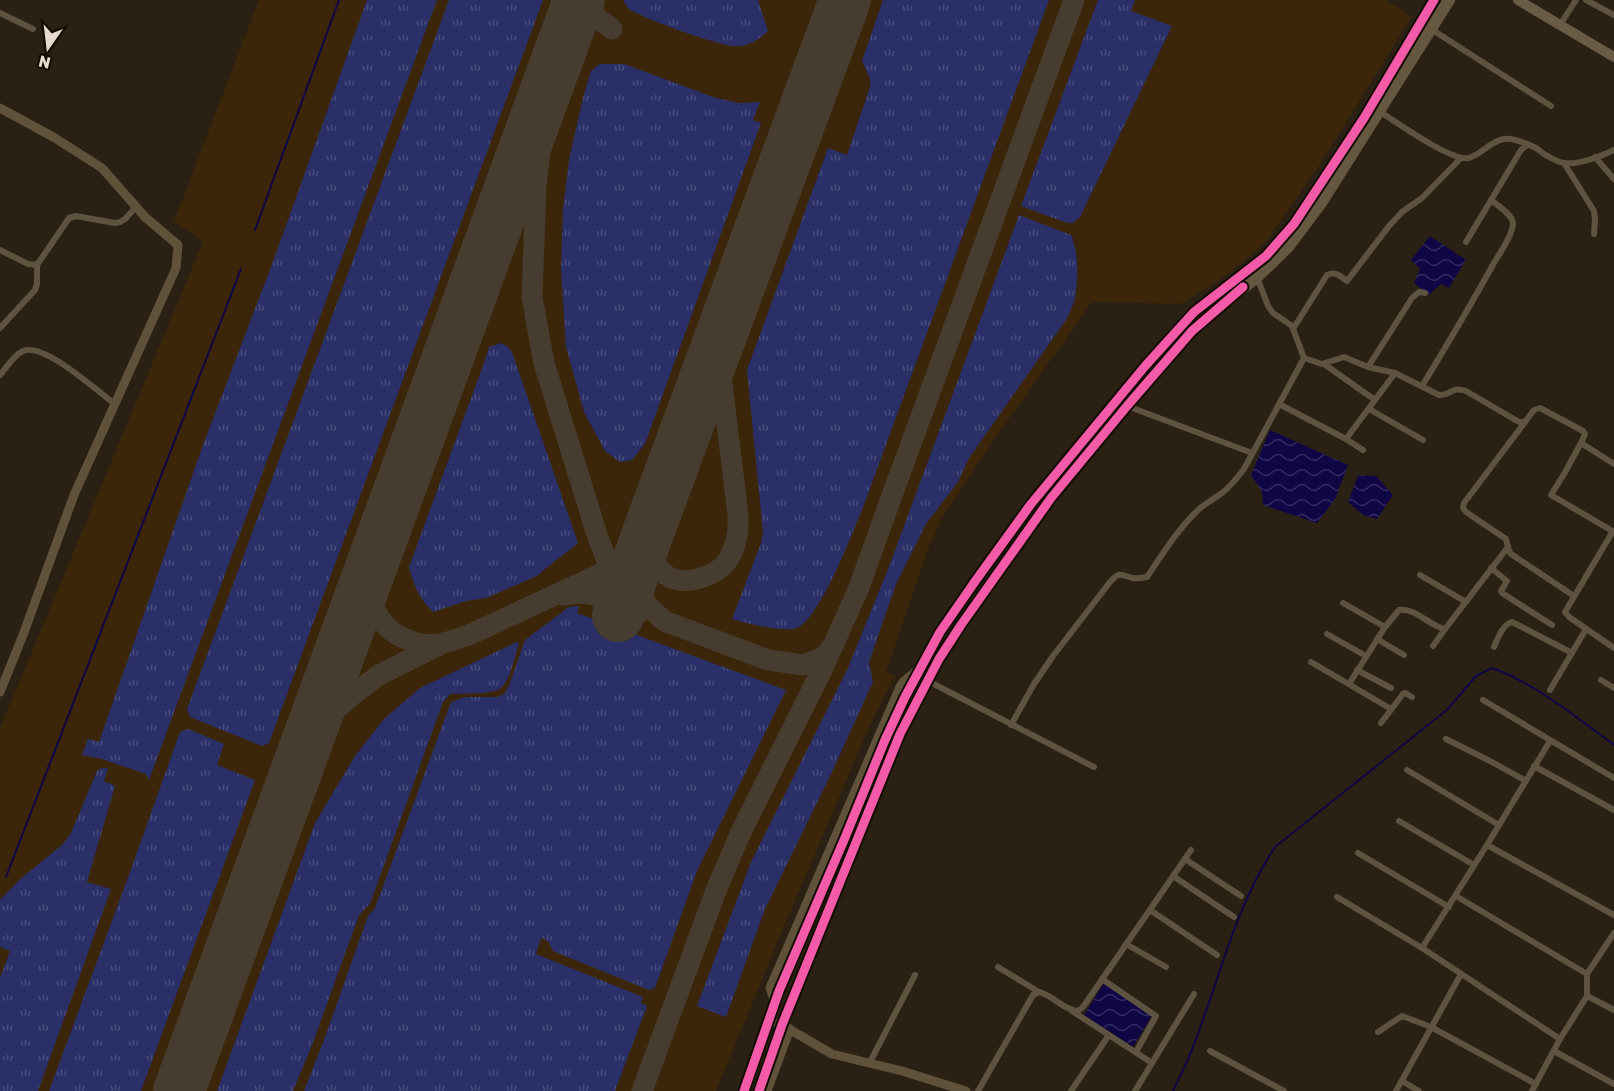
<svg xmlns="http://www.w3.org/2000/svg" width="1614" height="1091" viewBox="0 0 1614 1091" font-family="Rubik,sans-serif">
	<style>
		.built { fill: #3b2609 }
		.grass { fill: url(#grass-tufts) }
		.water { fill: url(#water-waves) }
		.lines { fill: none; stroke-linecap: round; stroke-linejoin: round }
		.stream { stroke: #100646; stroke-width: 2 }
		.taxiway { stroke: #463c30; stroke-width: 21 }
		.runway { stroke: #463c30; stroke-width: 52 }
		.street { stroke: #5e5241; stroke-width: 6 }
		.secondary { stroke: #60513b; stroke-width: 9 }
		.primary { stroke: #6a5b46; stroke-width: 10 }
		.highway { stroke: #665741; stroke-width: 12 }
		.cycleway-casing { stroke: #150d05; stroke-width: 13 }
		.cycleway { stroke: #f35aa7; stroke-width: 9 }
	</style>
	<defs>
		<pattern id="grass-tufts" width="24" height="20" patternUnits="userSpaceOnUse" patternTransform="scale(1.5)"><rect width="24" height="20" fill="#2a2f68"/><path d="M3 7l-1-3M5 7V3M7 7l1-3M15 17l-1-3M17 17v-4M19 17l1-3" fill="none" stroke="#494d7c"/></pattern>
		<pattern id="water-waves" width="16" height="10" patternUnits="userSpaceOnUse" patternTransform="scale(1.5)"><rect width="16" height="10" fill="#100646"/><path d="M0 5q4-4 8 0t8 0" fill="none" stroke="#332a60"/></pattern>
	</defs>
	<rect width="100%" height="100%" fill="#2a2114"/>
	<polygon class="built" points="259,0 1385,0 1412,16 1319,166 1265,243 1220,280 1180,304 1092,302 993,441 941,520 928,549 886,672 895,676 869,727 772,955 716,1091 0,1091 0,728 203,242 174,221"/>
	<g class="grass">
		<polygon points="367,0 437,0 149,780 146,774 102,759 82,755 88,739 99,742 203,445 274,259"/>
		<polygon points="449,0 543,0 269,743 262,746 190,717 187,709"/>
		<path d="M623 0H758L768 31C758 40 748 47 734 46 720 46 638 17 628 8 626 6 625 3 623 0Z"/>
		<path d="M883 0H1049L865 502C855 527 820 619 797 628 783 633 747 623 732 619L761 543 763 532 747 370 828 148 847 155 870 87V79L862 61Z"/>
		<polygon points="1098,0 1135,0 1131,11 1172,26 1080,217 1073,223 1067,223 1021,206"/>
		<polygon points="600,64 624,64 713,97 738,103 760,102 753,120 761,123 645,444 632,460 620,462 605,451 584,412 566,347 561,269 563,210 569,160 583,98 591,71"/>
		<path d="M1019 215 1071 235C1079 252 1078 280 1075 298 1074 304 1070 311 1068 317L969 458 958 482 926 524 896 584 869 662 873 682 831 774 765 909 726 1017 697 1006 751 862 848 668 890 564Z"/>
		<path d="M501 343 507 346 512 352 578 543 535 577 486 598 466 601 433 612C419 598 414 586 409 567L484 363 489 347Z"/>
		<polygon points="579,606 577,613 786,690 697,871 655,988 649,990 553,951 548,941 541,938 536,954 643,997 641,1003 647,1006 615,1091 304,1091 324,1040 368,916 375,908 451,702 465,697 497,697 504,694 509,686 525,640 569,607"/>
		<path d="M517 642 519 644C515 655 510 681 501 688 493 695 462 693 450 694L443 702 370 904 359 915 314 1040 293 1091H217L315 823 355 756 384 719 420 688Z"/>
		<polygon points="188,729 224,744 217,765 255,780 141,1091 49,1091 130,872 180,732"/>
		<polygon points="102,768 108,768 104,781 115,786 87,882 111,889 38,1091 0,1091 0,978 10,951 0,947 0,900 19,880 63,844 71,833 97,771"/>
	</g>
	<g class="water">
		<polygon points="1430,236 1466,260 1449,288 1441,284 1429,295 1414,283 1420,269 1411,260"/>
		<polygon points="1270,430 1348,465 1335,499 1317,523 1263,505 1262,491 1251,475"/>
		<polygon points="1358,475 1376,476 1393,495 1377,519 1363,515 1348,502"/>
		<polygon points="1104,983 1152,1015 1133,1047 1084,1015"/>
	</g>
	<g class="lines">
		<g class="stream">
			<polyline points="255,230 339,0"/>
			<polyline points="6,877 241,269"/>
			<path d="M1173 1091C1178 1080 1184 1069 1189 1057 1218 987 1232 912 1275 847L1448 709 1476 676 1492 668C1533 682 1579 719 1614 745"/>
		</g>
		<g class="taxiway">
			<polyline points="588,0 595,16 612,29"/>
			<polyline points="556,61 543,126 536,185 532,297 544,363 598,538 621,596 640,612"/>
			<path d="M651 525C644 564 667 592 706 576 714 573 723 568 728 560 736 547 739 530 738 515L721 375 720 346 731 308"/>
			<polyline points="646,539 638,578 646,604 664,621 768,660 803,665 824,657 833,646"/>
			<path d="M369 572C368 598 375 622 399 636 406 639 414 643 421 644 427 645 434 644 440 644"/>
			<path d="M565 595C590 589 611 600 633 609"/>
			<path d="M302 755 320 726 334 711 355 693 379 675 441 644 469 635 613 568C631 555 641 541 652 522"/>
			<polyline points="642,1091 717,888 741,832 822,670 858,590 894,490 1074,0"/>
		</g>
		<g class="runway">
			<polyline points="618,616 652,522 845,0"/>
			<polyline points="179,1091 579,0"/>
		</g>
		<g class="street">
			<polyline points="1586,0 1614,15"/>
			<polyline points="0,13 33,29"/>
			<polyline points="1560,25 1576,0"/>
			<polyline points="1431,29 1551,106"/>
			<path d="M1379 111C1396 122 1452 162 1469 158 1485 153 1495 134 1515 140 1520 141 1532 146 1536 148 1539 150 1541 152 1544 154 1549 157 1559 163 1565 163 1578 165 1602 156 1614 150"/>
			<polyline points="1595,157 1614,179"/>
			<polyline points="1564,163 1594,211 1595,219 1594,234"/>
			<polyline points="1466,242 1521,150 1527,145"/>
			<polyline points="0,250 28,264 37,265 69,218 76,216 115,223 120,222 125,219 136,207"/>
			<polyline points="0,328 35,290 37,284 37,265"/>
			<path d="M1293 329 1327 275C1335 271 1340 276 1347 281L1389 226 1402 212 1422 198 1461 158"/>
			<path d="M1304 358 1322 364 1344 357 1368 367 1395 373 1439 395C1451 396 1450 386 1466 391L1519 422H1525L1534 410 1540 408 1583 431 1585 434 1581 443"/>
			<polyline points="1324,364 1375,400"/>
			<polyline points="1368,367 1412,298 1419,292 1425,293"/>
			<path d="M0 375C6 368 14 355 23 351 44 342 97 391 115 404"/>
			<path d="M1422 386C1447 345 1472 303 1495 261 1501 252 1513 234 1513 223 1512 214 1498 206 1491 200"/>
			<polyline points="1279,404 1346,439 1363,450"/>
			<polyline points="1127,406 1252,453"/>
			<polyline points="1369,409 1423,440"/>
			<polyline points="1525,422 1464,503 1463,508 1466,512 1506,539 1509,551 1511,554 1574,596"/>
			<polyline points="1346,439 1395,373"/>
			<polyline points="1614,464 1581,443 1564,474 1551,495 1614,532"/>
			<polyline points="1613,531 1565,612 1569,617 1614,648"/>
			<polyline points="1491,568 1507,581 1501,591 1502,593 1552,625"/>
			<polyline points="1420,575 1466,602"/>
			<polyline points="1343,603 1385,627"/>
			<polyline points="1327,634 1366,656"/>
			<polyline points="1377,639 1404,655"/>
			<polyline points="1433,646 1445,629"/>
			<path d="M1494 647C1498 638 1502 625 1512 622L1572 653"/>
			<polyline points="1311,662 1391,709"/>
			<polyline points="1357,670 1391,688"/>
			<polyline points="1601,680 1614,688"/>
			<polyline points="928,681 1094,767"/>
			<path d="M1349 684 1385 627 1399 610C1415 607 1429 626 1445 629L1508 547"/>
			<polyline points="1550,690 1586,629"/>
			<polyline points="1483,700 1614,778"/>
			<polyline points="1381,723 1403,694 1405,693 1412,697"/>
			<path d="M1011 725 1034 684 1053 656 1110 582C1119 572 1120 574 1132 578 1137 579 1142 578 1147 577 1163 553 1178 529 1199 509 1206 503 1214 499 1222 493 1231 486 1237 478 1244 469L1304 358 1292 326 1273 313 1268 306 1257 277"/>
			<polyline points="1446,739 1490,761 1526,781"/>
			<polyline points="1534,766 1614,810"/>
			<polyline points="1407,770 1499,825"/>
			<polyline points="1399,821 1474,865"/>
			<polyline points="1487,845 1550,741"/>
			<polyline points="1358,853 1449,907"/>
			<polyline points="1185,859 1241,896"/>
			<polyline points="1173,876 1234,917"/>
			<polyline points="1456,896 1587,974 1587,996"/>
			<polyline points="1337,897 1422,948 1560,1039"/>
			<polyline points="1150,910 1217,955"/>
			<polyline points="1126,944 1166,967"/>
			<polyline points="1422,948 1487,845 1614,915"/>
			<polyline points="998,967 1039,992"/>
			<polyline points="1587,974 1614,933"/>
			<polyline points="1102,979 1156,1016 1136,1052"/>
			<polyline points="1072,1011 1152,1063"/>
			<polyline points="1378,1032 1402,1016 1431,1027 1536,1084"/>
			<polyline points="1210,1051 1284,1091"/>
			<polyline points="1554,1051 1614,1084"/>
			<polyline points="870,1062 915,975"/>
			<polyline points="1402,1081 1419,1091"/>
			<path d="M978 1091 1033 995 1039 992C1053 995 1063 1010 1078 1011L1083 1007 1191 850"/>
			<polyline points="1071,1091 1109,1035"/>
			<polyline points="1135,1091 1194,994"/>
			<polyline points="1396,1091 1461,974"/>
			<polyline points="1532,1091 1560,1039 1587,996 1614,1010"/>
		</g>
		<g class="secondary">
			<polyline points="0,108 55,138 102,168 145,217 178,245 176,268 74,495 23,635 0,692"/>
			<polyline points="775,1002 770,988 900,687 903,682 919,669"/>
			<polyline points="768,1020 782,1025 832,1054 902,1071 966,1091"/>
			<polyline points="767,1091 790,1029"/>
		</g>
		<polyline class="primary" points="1518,0 1614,57"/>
		<g class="highway">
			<polyline points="744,1091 779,991 844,840 885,740 905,697 940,632 976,580 1031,504 1146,365 1194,312 1266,256 1294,224 1364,118 1434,0"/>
			<polyline points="759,1091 782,1025 900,734 939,659 955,634 1051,498 1127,406 1192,331 1224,303 1257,277 1288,247 1321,203 1449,0"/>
		</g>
		<defs>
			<g id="cycleway">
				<polyline points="744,1091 779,991 844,840 885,740 905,697 940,632 976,580 1031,504 1146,365 1194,312 1266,256 1294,224 1364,118 1434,0"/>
				<polyline points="759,1091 782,1025 900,734 939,659 961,625 1051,498 1127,406 1192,331 1243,287"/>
			</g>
		</defs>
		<use href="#cycleway" class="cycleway-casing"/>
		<use href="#cycleway" class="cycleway"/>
	</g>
	<g transform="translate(48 48) rotate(194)" stroke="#150d05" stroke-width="4.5" paint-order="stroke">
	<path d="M0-4.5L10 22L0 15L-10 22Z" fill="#e7dbcd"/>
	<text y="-9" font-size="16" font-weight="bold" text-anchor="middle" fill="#e7dbcd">N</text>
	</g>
</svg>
